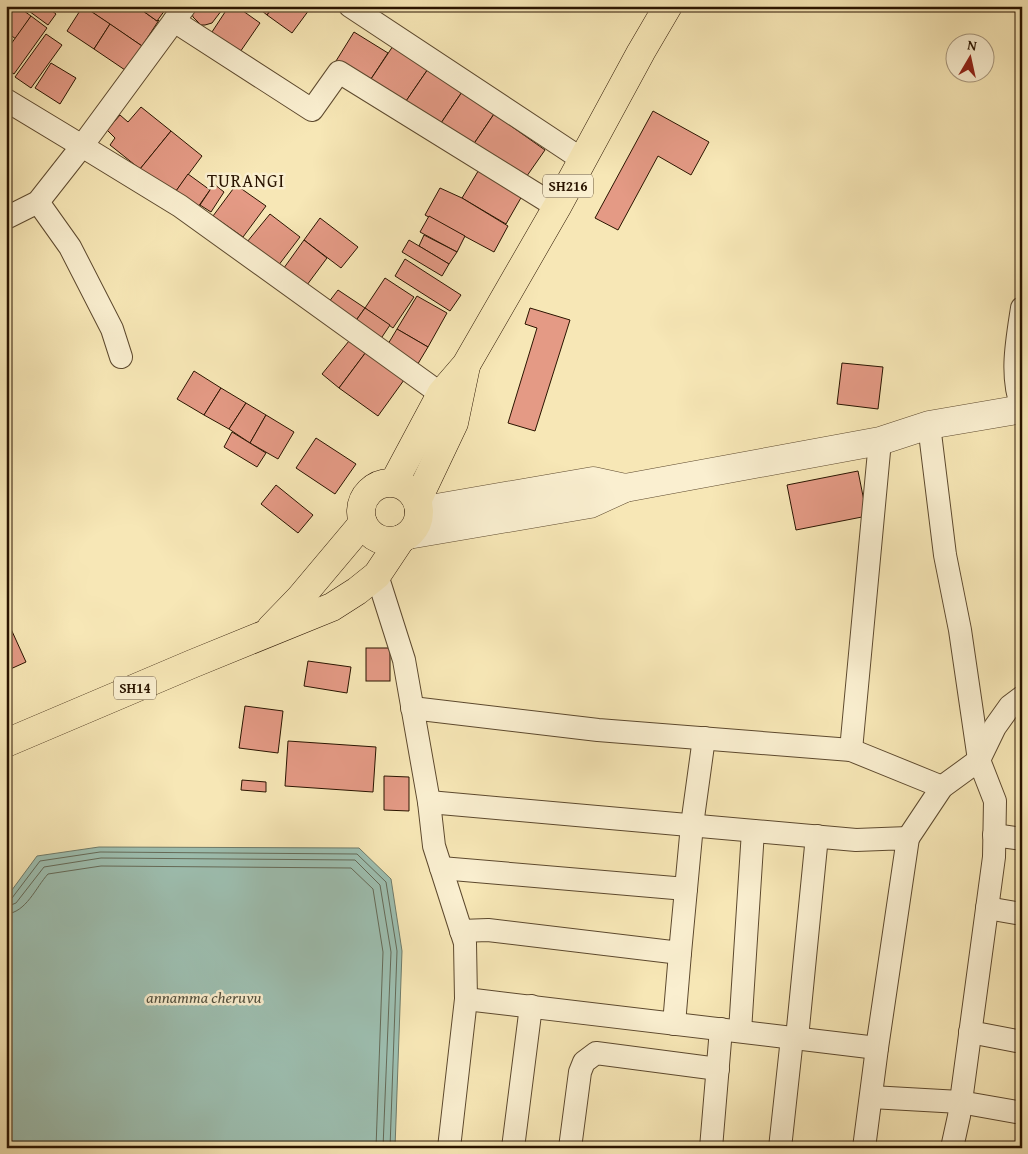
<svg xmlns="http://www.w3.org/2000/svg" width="1028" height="1154" viewBox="0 0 1028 1154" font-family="'Gentium Book Plus',serif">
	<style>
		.water { fill: #9dbfb1; stroke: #6f7b6a }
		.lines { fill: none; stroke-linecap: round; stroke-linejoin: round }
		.shore { stroke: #646a58; stroke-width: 1 }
		.building { fill: #e49a85; stroke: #2a1400 }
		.minor-casing { stroke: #5d492e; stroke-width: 24 }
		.tertiary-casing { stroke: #5d492e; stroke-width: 29 }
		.primary-casing { stroke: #2a1400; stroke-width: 29 }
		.minor { stroke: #faefd0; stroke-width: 22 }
		.tertiary { stroke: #faefd0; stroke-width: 28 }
		.primary { stroke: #f7e7b6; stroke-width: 28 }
		.labels { text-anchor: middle; stroke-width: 5; stroke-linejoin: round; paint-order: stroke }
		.shield { fill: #faefd0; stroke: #68563e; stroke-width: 1 }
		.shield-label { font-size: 14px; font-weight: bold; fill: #2a1400 }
		.water-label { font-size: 16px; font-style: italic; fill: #52503e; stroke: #faefd0 }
		.quarter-label { font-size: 18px; letter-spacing: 1px; fill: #2a1400; stroke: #faefd0 }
	</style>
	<rect width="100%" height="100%" fill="#f7e7b6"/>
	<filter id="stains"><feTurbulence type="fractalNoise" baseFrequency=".004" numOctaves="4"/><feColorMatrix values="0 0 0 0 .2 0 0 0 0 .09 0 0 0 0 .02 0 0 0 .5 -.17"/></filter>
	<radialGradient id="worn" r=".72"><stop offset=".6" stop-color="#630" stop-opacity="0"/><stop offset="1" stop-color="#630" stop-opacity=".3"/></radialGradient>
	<polygon class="water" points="99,847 359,848 391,879 402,951 395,1148 6,1148 6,898 37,856"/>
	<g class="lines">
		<g class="shore">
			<polyline points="6,900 12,898 40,861 100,852 357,854 386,882 397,951 390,1148"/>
			<polyline points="6,907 16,903 44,867 101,858 355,860 380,885 391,952 383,1148"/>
			<path d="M6 914C26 913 36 887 48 874L101 866 351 868 373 889 383 952 376 1148"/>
		</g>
	</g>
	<g class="building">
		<polygon points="6,6 17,6 31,16 16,39 6,32"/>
		<polygon points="22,6 46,6 56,14 48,25"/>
		<polygon points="83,6 136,6 157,21 159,20 142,46"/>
		<polygon points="83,6 110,24 94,49 67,31"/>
		<polygon points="136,6 168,6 157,21"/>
		<polygon points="194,6 225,6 212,23 205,25 201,25 193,17 191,9"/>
		<polygon points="229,6 236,6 260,23 238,55 210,35"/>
		<polygon points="256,6 274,6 267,15"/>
		<polygon points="274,6 312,6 292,33 267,15"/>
		<polygon points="31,16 47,28 14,74 6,69 6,51"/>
		<polygon points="110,24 142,46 125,70 94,49"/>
		<polygon points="354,32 388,53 369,82 336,61"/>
		<polygon points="46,34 62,45 31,88 15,77"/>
		<polygon points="393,46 428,69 404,104 369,82"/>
		<polygon points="51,63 76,78 60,104 35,88"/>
		<polygon points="428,69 462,92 439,126 404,104"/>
		<polygon points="462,92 494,114 471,148 439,126"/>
		<polygon points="141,107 171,131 140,169 110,145 115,138 107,130 120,115 128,122"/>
		<polygon points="653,111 709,142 691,175 658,156 618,230 595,218"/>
		<polygon points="494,114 545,150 522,183 471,148"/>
		<polygon points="171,131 202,156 176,191 140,169"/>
		<polygon points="483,163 526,189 506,224 462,198"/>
		<polygon points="188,174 210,190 198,207 176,191"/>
		<polygon points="214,184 224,192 211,212 200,205"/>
		<polygon points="236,185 266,206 243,237 213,216"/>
		<polygon points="440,188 462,198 508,226 494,252 425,215"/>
		<polygon points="270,214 300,237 278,266 247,242"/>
		<polygon points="429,216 465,236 457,252 420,232"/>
		<polygon points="320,218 358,247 341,268 304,240"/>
		<polygon points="424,235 457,252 449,264 419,246"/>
		<polygon points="304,240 327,258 304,289 281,272"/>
		<polygon points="409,240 449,264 442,276 402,252"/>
		<polygon points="405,259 461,295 450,311 395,276"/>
		<polygon points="385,278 414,297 393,328 365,308"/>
		<polygon points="338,290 365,308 352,326 325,307"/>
		<polygon points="417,296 447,313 428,347 397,329"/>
		<polygon points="365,308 390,325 378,343 352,326"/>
		<polygon points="530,308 570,320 535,431 508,423 537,328 525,324"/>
		<polygon points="397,329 428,347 416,367 385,349"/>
		<polygon points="349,341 366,352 339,388 322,374"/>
		<polygon points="366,352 404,380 378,416 339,388"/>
		<polygon points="842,363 883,367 878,409 837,404"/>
		<polygon points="194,371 221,388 204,415 177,399"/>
		<polygon points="221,388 246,403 229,429 204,415"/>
		<polygon points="246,403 266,415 250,443 229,429"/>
		<polygon points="266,415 294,432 278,459 250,443"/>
		<polygon points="232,432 266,453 257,467 224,447"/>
		<polygon points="316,438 356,464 335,494 296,468"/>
		<polygon points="858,471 867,516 796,530 787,485"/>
		<polygon points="276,485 313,515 298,533 261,504"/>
		<polygon points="6,618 26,662 6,671"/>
		<rect x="366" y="648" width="24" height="33"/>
		<polygon points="308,661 351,667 347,693 304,686"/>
		<polygon points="245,706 283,711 278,753 239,748"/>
		<polygon points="288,741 376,747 373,792 285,786"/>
		<polygon points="384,776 409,777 409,811 384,810"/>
		<polygon points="242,780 266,782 266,792 241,790"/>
	</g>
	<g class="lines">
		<defs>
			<g id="minor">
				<polyline points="185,6 82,146 180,206 441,394"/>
				<polyline points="350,6 583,160"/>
				<polyline points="174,21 312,110 339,72 557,207"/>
				<polyline points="6,100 82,146 38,202 6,218"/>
				<polyline points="38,202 70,247 112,329 121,357"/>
				<path d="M1022 308C1017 341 1010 376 1022 407"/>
				<polyline points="929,425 945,555 960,630 979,760 995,801 994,857 959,1116 952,1148"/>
				<polyline points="377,575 404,660 429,802 434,846 465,943 466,999 449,1148"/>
				<polyline points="412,708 598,730 851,750 942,787"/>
				<polyline points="851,750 880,441"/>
				<polyline points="429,802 856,840 908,838 877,1048 466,999"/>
				<polyline points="994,835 1022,839"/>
				<polyline points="908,838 942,787 979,760 995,727 1010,706 1022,697"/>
				<polyline points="441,868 686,889 692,825 704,738"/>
				<polyline points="987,908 1022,914"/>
				<polyline points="461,931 488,930 680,953 686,889"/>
				<polyline points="674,1024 680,953"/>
				<polyline points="740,1031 753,831"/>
				<polyline points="970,1032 1022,1042"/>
				<polyline points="797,1038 817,836"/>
				<polyline points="871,1097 960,1102 1022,1113"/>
				<polyline points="513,1148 531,1006"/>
				<polyline points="570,1148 580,1072 584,1062 596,1053 718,1069"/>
				<polyline points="711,1148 721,1029"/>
				<polyline points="780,1148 792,1038"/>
				<polyline points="864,1148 877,1048"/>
			</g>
			<g id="tertiary">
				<polyline points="419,511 593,481 625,488"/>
				<polyline points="408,535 590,504 625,488 880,441 929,425 1022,409"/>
			</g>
			<g id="primary">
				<polyline points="394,482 441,394 466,365 557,207 641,52 668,6"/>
				<circle cx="390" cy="512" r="29"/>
				<polyline points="417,501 454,423 466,366"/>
				<polyline points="271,628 300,598 363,523"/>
				<polyline points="6,743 192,664 332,607 357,591 377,575 401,539"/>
			</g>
		</defs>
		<use href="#minor" class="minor-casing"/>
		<use href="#tertiary" class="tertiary-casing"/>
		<use href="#primary" class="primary-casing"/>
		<use href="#minor" class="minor"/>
		<use href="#tertiary" class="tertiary"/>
		<use href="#primary" class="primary"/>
	</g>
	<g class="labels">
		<g class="shield">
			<rect x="543" y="174.5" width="50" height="23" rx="4"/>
			<rect x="114" y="676.5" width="42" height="23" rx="4"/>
		</g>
		<g class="shield-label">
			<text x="568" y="191">SH216</text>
			<text x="135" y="693">SH14</text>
		</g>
		<g class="water-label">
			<text x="204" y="1003">annamma cheruvu</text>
		</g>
		<g class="quarter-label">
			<text x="246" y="187">TURANGI</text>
		</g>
	</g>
	<rect width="1028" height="1154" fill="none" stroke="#f7e7b6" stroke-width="25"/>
	<rect x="8" y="8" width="1013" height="1139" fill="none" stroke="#2a1400" stroke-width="2.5"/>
	<rect x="12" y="12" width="1003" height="1129" fill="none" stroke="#2a1400"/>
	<g transform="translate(970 58) rotate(9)"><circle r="24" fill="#faefd0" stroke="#a7977d"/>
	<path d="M0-4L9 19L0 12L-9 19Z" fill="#8f2418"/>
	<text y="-8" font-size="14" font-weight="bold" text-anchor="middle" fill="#2a1400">N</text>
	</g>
	<rect width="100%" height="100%" filter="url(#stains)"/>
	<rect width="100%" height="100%" fill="url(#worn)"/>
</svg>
